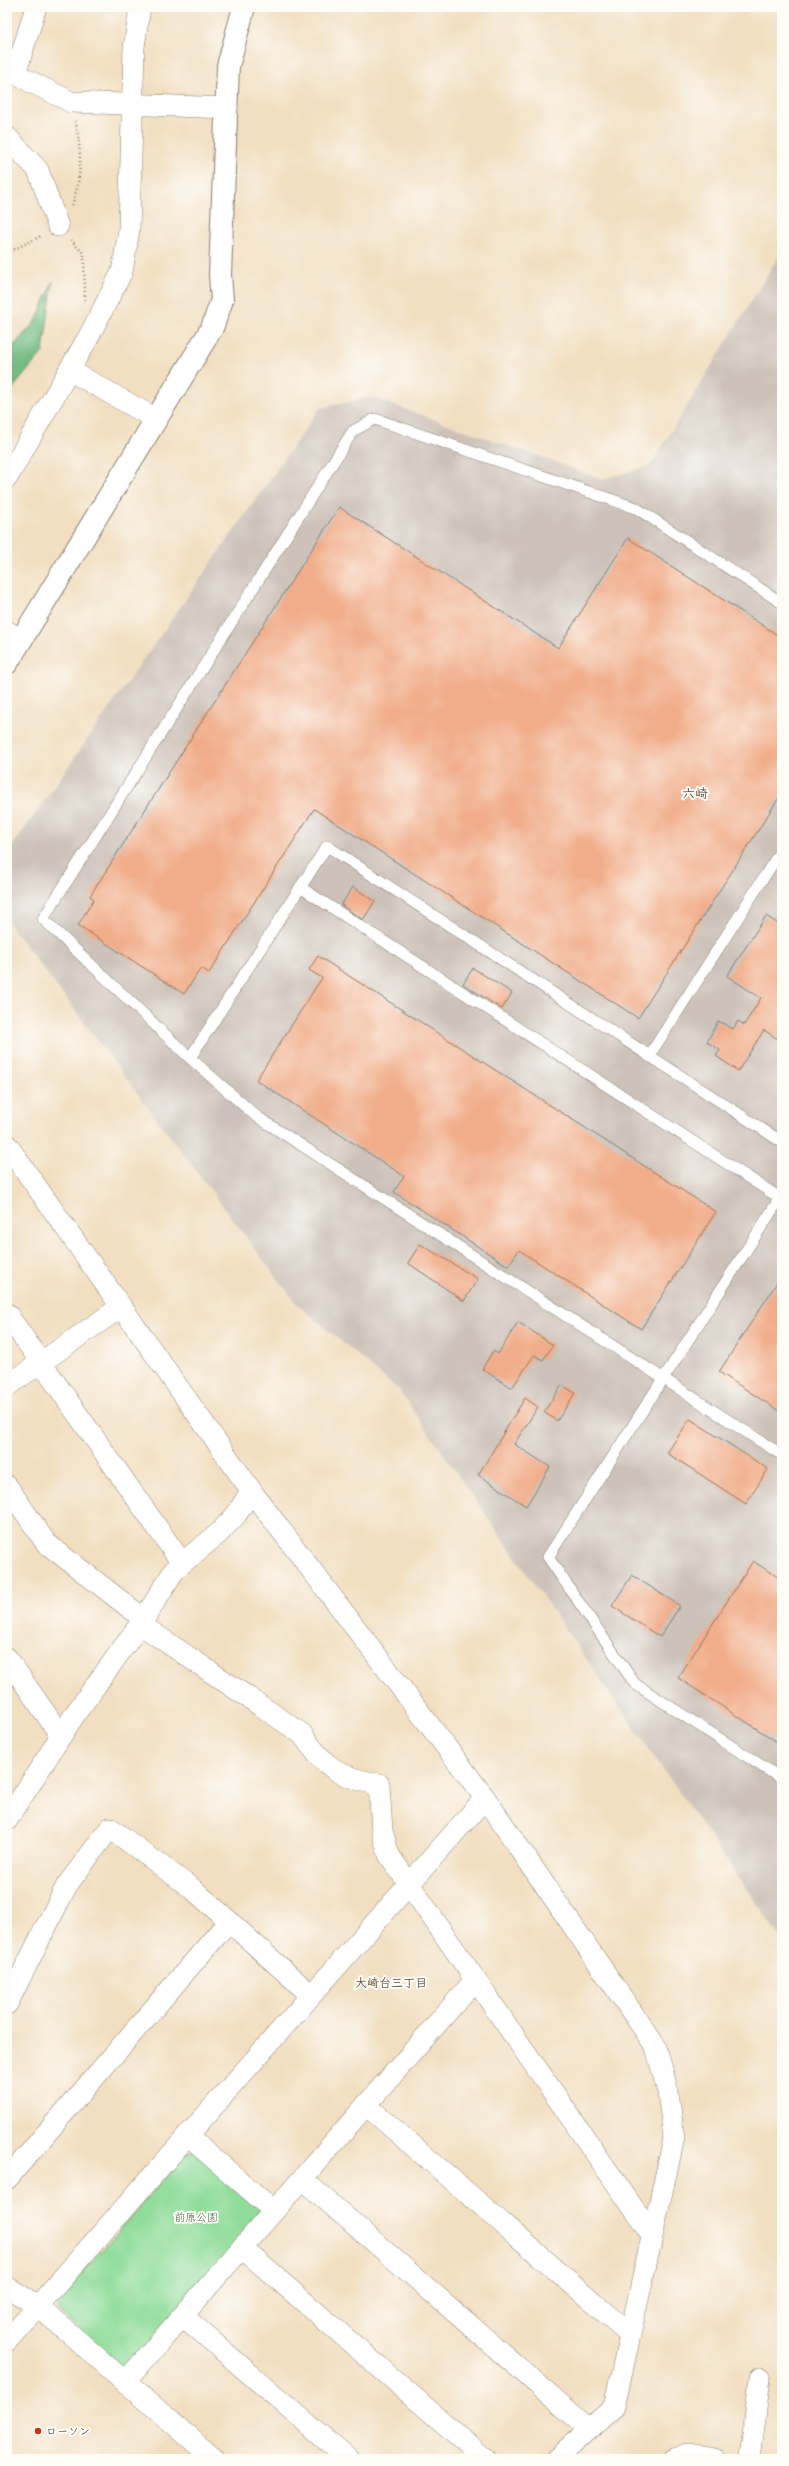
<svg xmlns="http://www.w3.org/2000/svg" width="789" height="2466" viewBox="0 0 789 2466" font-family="Delius,'Klee One',sans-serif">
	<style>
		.industrial { fill: #ccc2b9 }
		.green { fill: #90dd9b; stroke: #567c5c }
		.forest { fill: #74bc83; stroke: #486c50 }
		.building { fill: #f1ad8a }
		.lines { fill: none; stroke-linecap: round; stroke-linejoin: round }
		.lane-casing { stroke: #877e6e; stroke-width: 12 }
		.street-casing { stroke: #877e6e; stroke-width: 22 }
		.secondary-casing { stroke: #877e6e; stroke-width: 24 }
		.path { stroke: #877e6e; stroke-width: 2.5; stroke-dasharray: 1 3; stroke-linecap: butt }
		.lane { stroke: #fff; stroke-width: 11 }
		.street { stroke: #fff; stroke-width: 21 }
		.secondary { stroke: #fff; stroke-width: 22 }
		.poi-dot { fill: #c8321e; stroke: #fdfcf7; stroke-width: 1.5 }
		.labels { text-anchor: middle; stroke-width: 4; stroke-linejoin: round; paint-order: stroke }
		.park-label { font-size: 11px; fill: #456048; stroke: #fdfcf7 }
		.poi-label { font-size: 11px; fill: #1c1c1c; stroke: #fdfcf7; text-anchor: start }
		.neighbourhood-label { font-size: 12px; font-weight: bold; fill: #674f42; stroke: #fdfcf7 }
		.quarter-label { font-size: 13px; font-weight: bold; fill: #674f42; stroke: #fdfcf7 }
	</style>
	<rect width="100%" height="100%" fill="#fdfcf7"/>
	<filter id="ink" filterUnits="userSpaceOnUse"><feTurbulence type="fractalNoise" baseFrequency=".025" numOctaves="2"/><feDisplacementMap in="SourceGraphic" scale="8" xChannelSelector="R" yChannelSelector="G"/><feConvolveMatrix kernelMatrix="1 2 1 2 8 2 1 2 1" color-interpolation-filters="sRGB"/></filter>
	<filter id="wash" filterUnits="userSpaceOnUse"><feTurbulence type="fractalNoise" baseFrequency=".012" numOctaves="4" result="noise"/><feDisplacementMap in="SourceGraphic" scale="16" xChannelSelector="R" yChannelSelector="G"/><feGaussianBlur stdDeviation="0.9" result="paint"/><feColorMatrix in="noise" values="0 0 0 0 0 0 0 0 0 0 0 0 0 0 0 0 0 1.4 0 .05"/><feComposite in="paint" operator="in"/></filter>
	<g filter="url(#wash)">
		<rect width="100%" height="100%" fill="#f2dfc1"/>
		<polygon class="industrial" points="782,251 782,1940 399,1390 297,1304 7,921 7,854 320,408 371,397 602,479 650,466"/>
		<polygon class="green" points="195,2151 260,2205 258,2223 128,2366 120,2366 58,2310 57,2302 187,2152"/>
		<polygon class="forest" points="53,281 43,352 7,395 7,353 36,321"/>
		<g id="blocks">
			<g class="building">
				<polygon points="339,507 558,648 628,538 782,638 782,793 638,1018 314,809 209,973 201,968 184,994 78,925 94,899 90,896"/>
				<polygon points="353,887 375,901 363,920 341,905"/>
				<polygon points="766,916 782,926 782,1042 764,1030 738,1071 716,1056 720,1050 707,1042 718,1021 733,1029 738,1021 744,1025 761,998 727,976"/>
				<polygon points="318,956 716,1212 641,1329 519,1250 508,1266 394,1192 404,1176 256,1080 322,978 309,970"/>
				<polygon points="473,968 512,993 502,1009 463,984"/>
				<polygon points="420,1244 478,1279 464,1301 408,1263"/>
				<polygon points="782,1275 782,1413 719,1372"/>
				<polygon points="518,1322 553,1345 543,1360 534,1355 512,1388 482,1369 493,1351 498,1354"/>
				<polygon points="562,1385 575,1393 557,1421 544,1412"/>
				<polygon points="525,1398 538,1407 514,1444 550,1467 526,1506 478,1475"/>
				<polygon points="690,1419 768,1469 746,1504 667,1453"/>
				<polygon points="753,1561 782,1580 782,1745 678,1678"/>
				<polygon points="632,1575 680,1606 660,1637 612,1606"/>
			</g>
		</g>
	</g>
	<g filter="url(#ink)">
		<use href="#blocks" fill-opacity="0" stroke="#877e6e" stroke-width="1"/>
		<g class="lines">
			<defs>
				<g id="lane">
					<polyline points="782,603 636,508 375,419 353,431 43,919 190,1058 256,1116 782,1455"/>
					<polyline points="300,887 780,1198"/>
					<polyline points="649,1056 782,849"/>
					<polyline points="190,1058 327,846 782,1142"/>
					<polyline points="782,1195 548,1557 635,1684 782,1779"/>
				</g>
				<g id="street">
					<polyline points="7,70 71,102 227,108"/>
					<polyline points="15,75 36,7"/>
					<polyline points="7,137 38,170 58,226"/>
					<polyline points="69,370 156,419"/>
					<polyline points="7,478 89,336 122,272 129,230 134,47 140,7"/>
					<polyline points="7,631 21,640"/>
					<polyline points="7,1145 255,1496 485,1798 656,2047 668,2092 674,2138 614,2407 556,2459"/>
					<polyline points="7,1314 182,1563"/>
					<polyline points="7,1386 121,1307"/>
					<polyline points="7,1486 46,1543 144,1619"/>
					<path d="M140 1624 302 1734C324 1767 340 1778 379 1784L382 1831 389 1855 652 2235"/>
					<polyline points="7,1658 61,1736"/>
					<polyline points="7,1820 75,1714 144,1619 175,1569 219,1533 236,1515 251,1491"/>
					<polyline points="7,2004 67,1885 110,1828 194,1890 311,1995"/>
					<polyline points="366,2105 630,2334"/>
					<polyline points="188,2136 274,2211"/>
					<polyline points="7,2179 229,1921"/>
					<polyline points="302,2179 589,2429"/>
					<polyline points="242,2248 485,2459"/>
					<polyline points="7,2287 38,2306 214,2459"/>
					<polyline points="183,2316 348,2459"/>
					<polyline points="7,2341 485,1798"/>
					<polyline points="125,2382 475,1980"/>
					<polyline points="674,2459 687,2455 715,2459"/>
					<polyline points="750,2459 760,2378"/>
				</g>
				<polyline id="secondary" points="7,663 212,328 222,300 220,275 228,66 244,7"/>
			</defs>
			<use href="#lane" class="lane-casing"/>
			<use href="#street" class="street-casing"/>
			<use href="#secondary" class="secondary-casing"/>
			<g class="path">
				<path d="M72 205C82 177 82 150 75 120"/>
				<polyline points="71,240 84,254 85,300"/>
				<polyline points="7,253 41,236"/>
			</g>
			<use href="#lane" class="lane"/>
			<use href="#street" class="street"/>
			<use href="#secondary" class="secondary"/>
		</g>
	</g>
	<circle class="poi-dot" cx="38" cy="2431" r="4"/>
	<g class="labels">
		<g class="park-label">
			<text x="196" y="2221">前原公園</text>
		</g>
		<g class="poi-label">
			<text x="46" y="2435">ローソン</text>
		</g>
		<g class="neighbourhood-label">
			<text x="391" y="1987">大崎台三丁目</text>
		</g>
		<g class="quarter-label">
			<text x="695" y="798">六崎</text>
		</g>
	</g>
	<rect width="789" height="2466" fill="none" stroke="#fdfcf7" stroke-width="24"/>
</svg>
